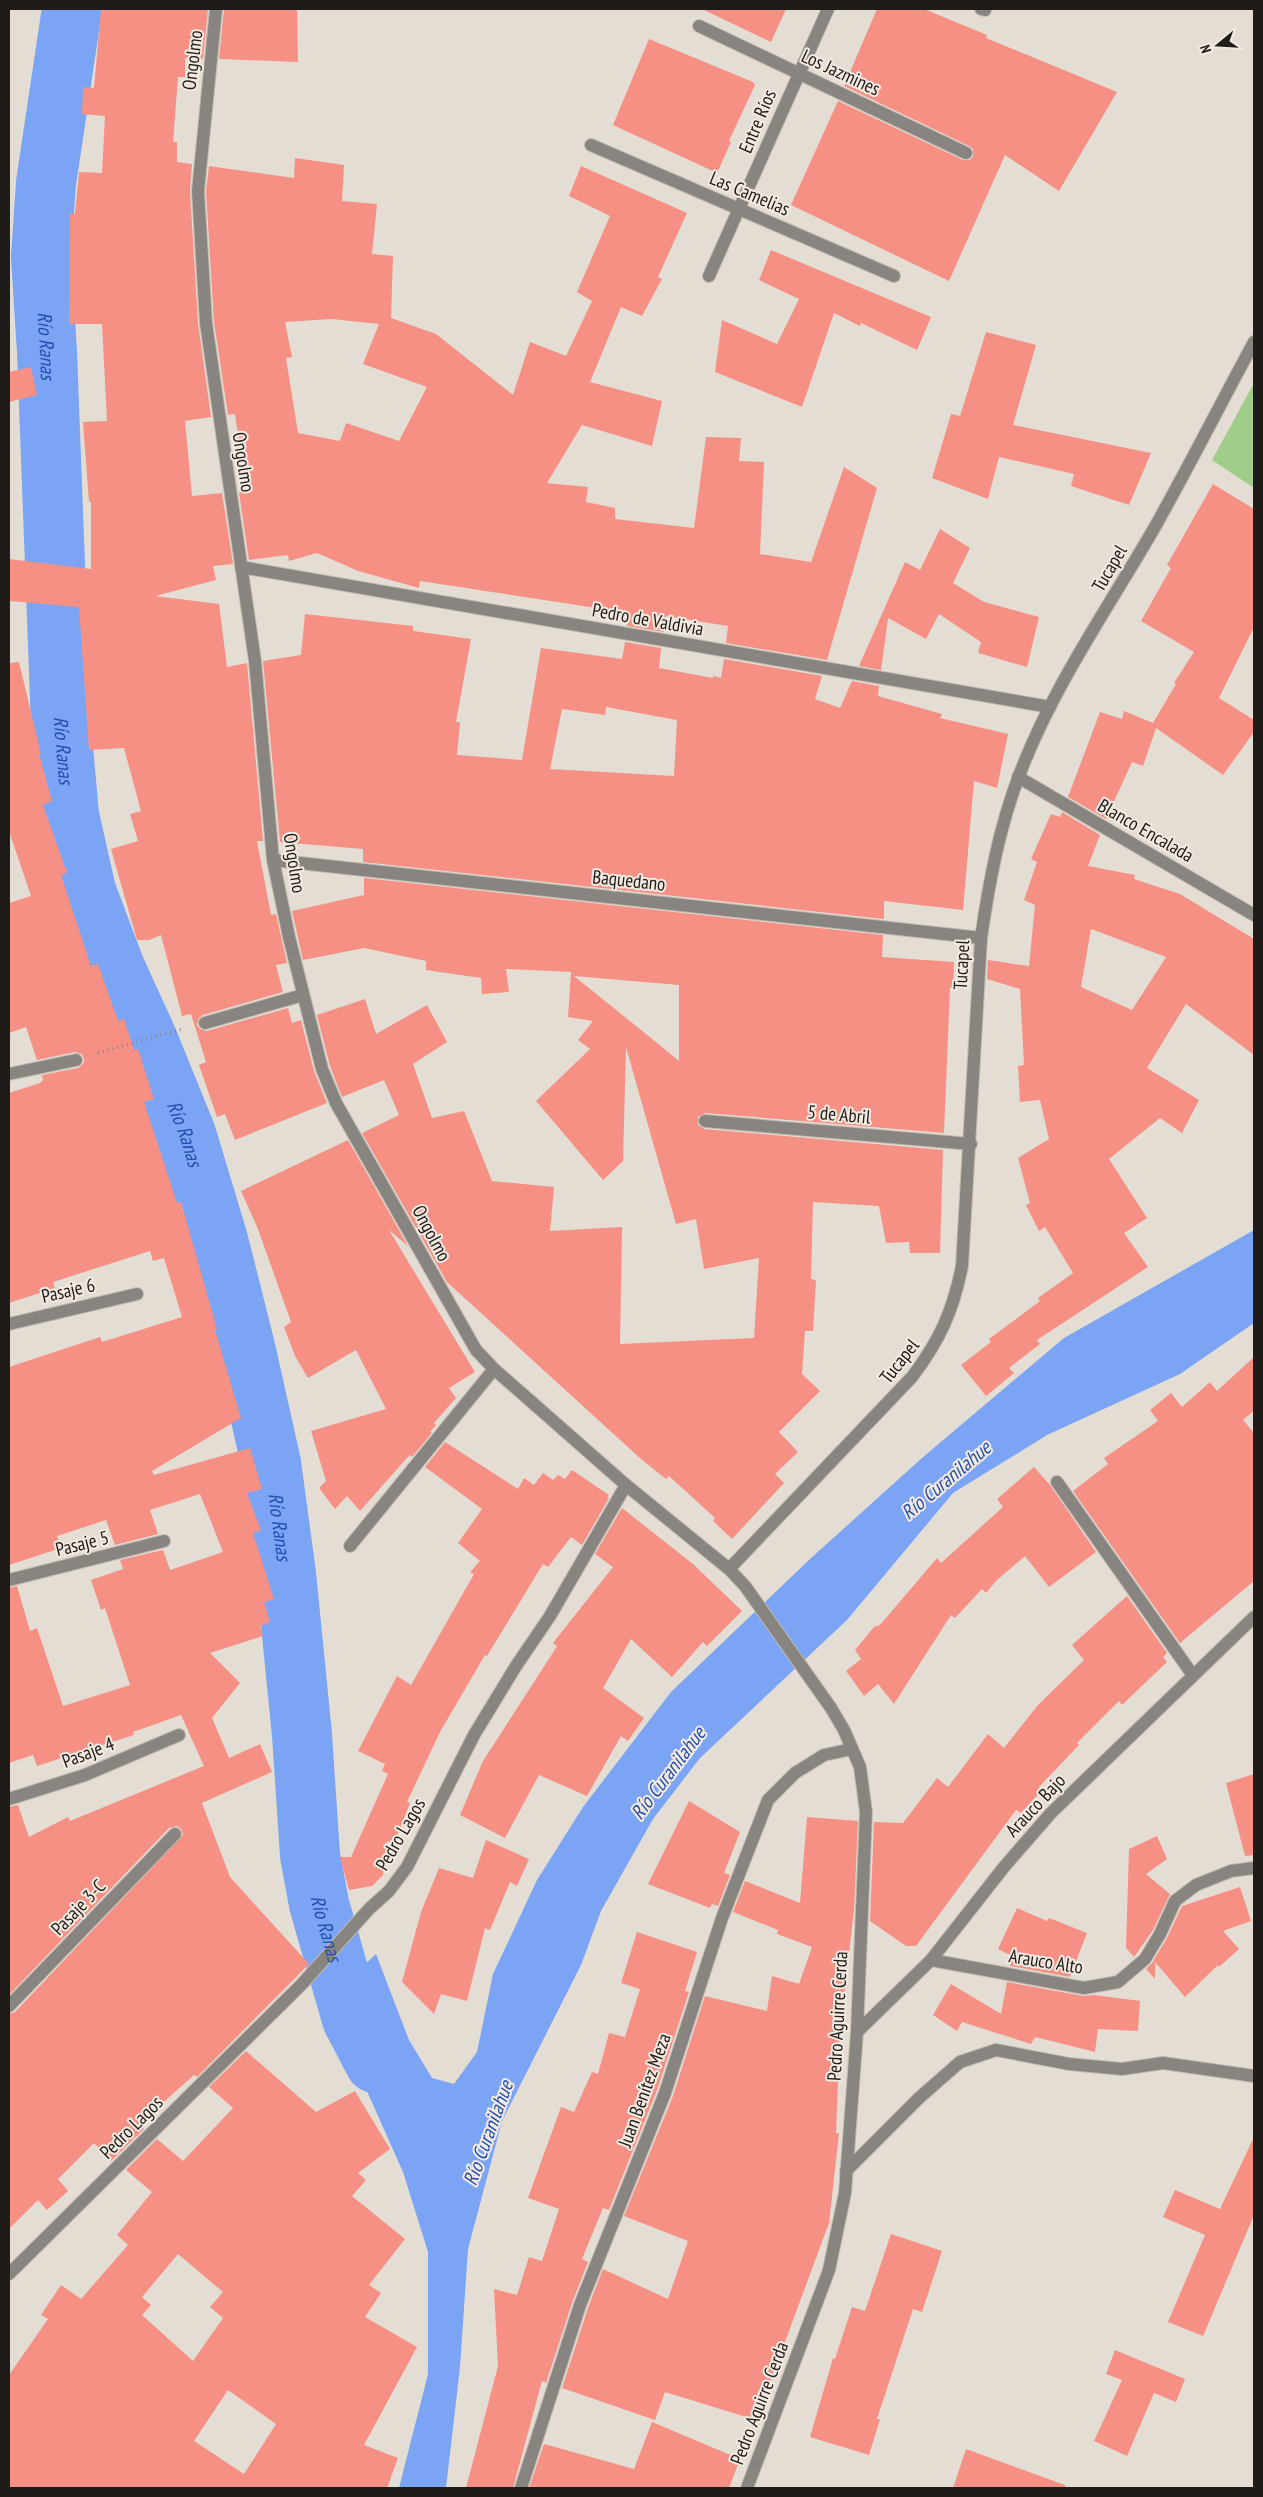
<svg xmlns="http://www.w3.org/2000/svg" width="1263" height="2497" viewBox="0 0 1263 2497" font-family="'PT Sans Narrow',sans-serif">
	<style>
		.green { fill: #a0cd8a }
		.water { fill: #7ba4f4 }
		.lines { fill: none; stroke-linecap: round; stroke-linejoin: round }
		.river { stroke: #7ba4f4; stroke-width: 60 }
		.building { fill: #f69084; fill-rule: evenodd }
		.minor-casing { stroke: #c0bab2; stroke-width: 14 }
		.path { stroke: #8a857f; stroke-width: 3; stroke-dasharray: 1 4; stroke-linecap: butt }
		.minor { stroke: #888581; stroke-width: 12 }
		.labels { text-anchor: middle; stroke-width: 4; stroke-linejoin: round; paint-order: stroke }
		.street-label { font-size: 19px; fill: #1e1b18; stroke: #f2eae1 }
		.water-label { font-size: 20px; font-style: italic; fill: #2450ac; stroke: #f2eae1 }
	</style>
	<rect width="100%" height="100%" fill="#e4ddd4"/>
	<polygon class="green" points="1254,383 1254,488 1212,460"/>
	<polygon class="water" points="1254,1230 1254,1323 1180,1374 1047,1435 953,1493 847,1620 700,1758 653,1819 601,1911 581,1965 502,2121 468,2249 460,2367 446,2488 399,2488 428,2374 428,2252 403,2172 354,2062 331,1997 376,1954 409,2040 432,2078 454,2084 477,2052 493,1974 537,1880 583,1807 671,1692 810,1559 922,1458 1064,1338"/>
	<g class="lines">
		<path class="river" id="s1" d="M72 9 46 183 41 257 47 352 61 725 69 815 86 891 115 968 147 1038 186 1134 218 1240 245 1347 271 1463 286 1574 302 1735 310 1855 319 1904 352 2019 375 2063"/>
	</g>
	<g class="building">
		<polygon points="101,9 208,9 203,59 185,58 185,77 178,77 173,142 177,142 177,162 192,164 190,191 198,323 211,417 185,421 192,496 222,493 233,564 213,566 216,580 155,596 219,604 227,667 247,663 263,841 257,841 271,915 276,914 287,963 276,965 283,992 203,1015 199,1018 197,1025 200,1029 207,1031 288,1008 292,1023 301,1020 314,1071 327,1103 235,1140 225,1114 217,1117 199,1065 206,1062 191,1014 182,1016 161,935 149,940 137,940 111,849 138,841 130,814 141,811 124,748 89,750 79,607 9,601 9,559 91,569 91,502 89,502 83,422 107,421 102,324 69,324 70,213 75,214 79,172 102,173 105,116 82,114 83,87 94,88"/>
		<polygon points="224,9 297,9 298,62 219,59"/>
		<polygon points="702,9 786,9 771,42"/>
		<polygon points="877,9 924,9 987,35 986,38 1117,92 1059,191 1005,155 949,281 791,205 838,101 963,160 970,160 973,156 973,149 969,146 844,86"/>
		<polygon points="649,39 753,82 755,85 729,141 731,142 717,173 613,125"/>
		<path d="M295 158 344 165 342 201 377 204 372 254 393 256 391 318 436 334 513 395 530 342 566 356 592 301 577 292 610 216 569 196 581 166 687 213 658 277 662 279 642 316 621 307 590 382 662 401 652 446 582 425 547 483 588 487 586 502 615 508V519L694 528 706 437 741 438 739 461 764 462 760 554 811 562 844 467 877 488 827 660 726 643 728 626 666 616 664 632 627 626 629 613 420 581 419 588 358 571 317 553 289 561 288 555 249 560 239 492 246 491 235 414 228 415 214 322 206 191 209 166 294 178ZM332 319 379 324 363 364 427 387 399 441 346 423 340 441 298 433 286 358 292 357 285 322Z"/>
		<polygon points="771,250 931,317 917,350 861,323 860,326 834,313 802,407 715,372 722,320 777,344 799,299 759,280"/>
		<polygon points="986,332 1036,345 1013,425 1151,453 1129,505 1071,486 1074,474 999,457 988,499 932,478 951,414 960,416"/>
		<polygon points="31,367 37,395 9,402 9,372"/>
		<polygon points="1213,484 1254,509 1254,627 1219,698 1254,720 1254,732 1223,775 1156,728 1143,766 1132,762 1106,819 1068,797 1100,712 1122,719 1124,711 1153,723 1176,684 1174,683 1194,652 1141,621 1171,568 1167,565"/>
		<polygon points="940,529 970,548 953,583 984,602 1039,617 1027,667 978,653 981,642 939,614 926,639 888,618 881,670 859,666 905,562 920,570"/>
		<path d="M305 614 413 626V631L471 639 456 722H460L457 755 522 760 541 648 622 659 625 642 661 648 659 668 713 678V676L721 678 724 659 822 676 815 699 840 708 852 681 879 686 878 696 942 714 940 718 1008 734 997 788 974 781 963 910 884 901V919L363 862V849L280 842 263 661 301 655ZM606 707 677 720 674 776 550 769 562 709 605 715Z"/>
		<polygon points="19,662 41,754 39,754 52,801 43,805 67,873 61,875 91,966 98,964 118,1021 124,1019 134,1050 138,1049 154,1099 144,1102 177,1203 181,1202 217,1329 215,1330 241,1418 152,1471 154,1475 250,1448 262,1489 247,1493 261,1530 253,1533 274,1599 264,1602 270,1622 260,1626 263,1636 210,1653 240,1683 212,1718 229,1758 260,1744 272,1772 202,1803 230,1877 309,1964 197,2077 194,2075 139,2124 144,2129 113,2159 111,2161 94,2143 58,2179 68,2191 47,2210 38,2200 9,2229 9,2014 15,2012 183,1835 181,1829 177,1826 169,1828 9,1995 9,1807 18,1805 29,1837 68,1817 70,1821 204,1766 181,1715 133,1732 134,1735 37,1766 33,1755 9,1763 9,1588 17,1586 30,1631 37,1628 63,1706 130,1685 105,1608 101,1610 91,1580 123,1569 120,1560 163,1550 170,1570 223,1552 200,1494 150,1510 158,1534 115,1545 106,1520 57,1536 61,1548 9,1565 9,1367 100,1337 102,1342 182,1317 164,1258 153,1261 150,1251 53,1282 55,1288 9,1303 9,1093 40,1083 43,1080 42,1075 78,1068 84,1063 84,1059 82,1054 75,1052 37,1060 26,1027 9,1033 9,903 31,896 9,831 9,663"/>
		<path d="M1062 812 1100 835 1088 866 1135 875 1134 879 1180 894 1254 939V1055L1186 1004 1147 1068 1199 1100 1182 1133 1160 1118 1109 1159 1147 1218 1124 1233 1148 1267 1037 1340 1040 1344 1009 1368 1014 1373 986 1396 961 1365 991 1342 989 1339 1040 1301 1038 1298 1073 1273 1045 1227 1039 1231 1026 1205 1030 1203 1018 1158 1049 1139 1040 1100 1020 1102 1018 1066 1024 1065 1020 989 987 979 988 960 1029 966 1035 905 1024 900 1037 862 1031 859 1051 814 1060 817ZM1091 929 1166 957 1132 1010 1081 987Z"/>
		<path d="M364 878 883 935 882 957 954 962 953 988H950L944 1133 706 1113 698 1117V1125L704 1129 943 1150 940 1253H910L909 1242 886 1243 879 1206 813 1202 811 1279 816 1280 813 1331H805L802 1374 820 1391 779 1432 798 1452 775 1474 784 1483 732 1539 713 1521 715 1518 669 1476 666 1479 641 1459 447 1282 362 1133 399 1115 384 1080 342 1097 330 1066 317 1015 365 999 376 1034 427 1005 447 1042 413 1064 432 1118 464 1111 492 1181 554 1187 550 1231 622 1227 620 1344 754 1338 759 1258 704 1269 696 1219 676 1224 626 1047 623 1161 603 1180 536 1101 590 1049 578 1040 593 1021 568 1017 571 972 506 969 509 992 482 994 481 978 426 970V961L364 948 303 960 292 911 364 895ZM574 976 679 985V1061L651 1038Z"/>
		<polygon points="348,1140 408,1246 389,1230 475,1372 449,1388 456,1398 434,1423 436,1425 430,1432 432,1433 412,1457 410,1455 406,1459 360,1511 347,1496 335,1509 319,1488 326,1481 311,1431 386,1409 356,1350 308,1378 295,1356 284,1327 291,1322 258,1229 241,1191"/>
		<polygon points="1254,1357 1254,1411 1243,1420 1254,1433 1254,1581 1180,1643 1073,1491 1108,1464 1104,1458 1158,1421 1150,1410 1171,1393 1182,1407 1210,1382 1217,1391"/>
		<polygon points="445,1442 518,1489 524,1478 534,1485 543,1473 553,1480 558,1475 565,1479 572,1470 609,1495 607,1497 609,1498 582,1545 571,1537 548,1567 543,1564 487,1656 485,1655 440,1732 407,1802 410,1803 394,1844 387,1841 383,1875 372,1886 349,1890 340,1857 351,1857 388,1774 382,1771 385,1764 358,1751 397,1676 411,1685 474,1574 470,1572 480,1561 458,1543 482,1509 425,1467"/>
		<polygon points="1034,1467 1050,1485 1096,1552 1049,1587 1025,1556 997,1580 986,1593 982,1589 955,1618 951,1615 894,1704 878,1684 864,1696 846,1671 861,1659 855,1650 874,1627 880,1625 937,1558 941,1563 1003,1507 997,1499"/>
		<polygon points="622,1508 693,1564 742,1611 707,1646 703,1642 672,1677 631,1639 603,1688 644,1718 628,1741 621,1736 587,1796 539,1775 505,1838 460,1815 483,1761 554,1651 557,1646 553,1643 613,1567 595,1554"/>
		<polygon points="1127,1596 1167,1653 1163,1657 1167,1662 1122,1705 1119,1701 1077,1743 1079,1745 1039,1787 1042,1790 1021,1813 1016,1810 916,1946 906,1946 870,1921 874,1822 903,1823 937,1778 948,1787 988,1734 1004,1748 1038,1705 1084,1660 1072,1645"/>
		<polygon points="1254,1774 1254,1855 1245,1856 1226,1783"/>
		<polygon points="689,1801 740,1832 724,1873 730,1875 718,1906 712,1904 710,1908 648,1884"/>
		<polygon points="807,1817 858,1821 854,1910 840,2031 836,2133 839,2133 829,2223 756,2420 665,2392 655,2420 562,2388 588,2308 603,2269 668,2299 688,2241 624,2216 673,2096 705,1996 767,2011 772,1976 799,1984 812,1947 777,1934 778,1930 733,1912 745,1881 800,1903"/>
		<polygon points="1157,1836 1167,1859 1146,1874 1170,1894 1153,1930 1134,1957 1126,1948 1129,1849"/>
		<polygon points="486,1840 529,1859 517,1886 510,1882 490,1930 485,1928 467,2001 441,1994 434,2014 402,1982 421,1912 439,1868 473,1878"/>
		<polygon points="1240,1887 1251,1921 1223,1931 1239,1949 1219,1967 1218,1965 1185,1997 1155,1962 1155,1979 1146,1969 1152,1963 1167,1938 1182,1906"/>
		<polygon points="1017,1908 1047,1921 1049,1918 1087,1933 1070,1977 1010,1966 1012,1956 998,1949"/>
		<polygon points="637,1932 697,1952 685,1991 689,1992 657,2090 609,2210 603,2208 582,2259 588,2262 572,2303 546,2383 542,2381 513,2488 466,2488 498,2366 494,2289 517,2295 529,2257 542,2261 559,2209 528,2198 561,2107 574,2112 592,2072 598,2074 609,2033 625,2037 640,1989 621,1983"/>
		<polygon points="1007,1982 1083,1996 1094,1995 1140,2001 1138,2031 1098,2029 1095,2052 1035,2037 1031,2044 962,2022 957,2031 933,2015 951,1984 1001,2014"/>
		<path d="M246 2051 316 2112 355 2091 390 2149 358 2173 366 2180 352 2196 405 2239 369 2285 381 2293 365 2317 417 2347 364 2445 398 2458 387 2488H9V2375L48 2319 41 2315 61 2285 81 2299 128 2245 117 2235 152 2192 126 2170 157 2139 183 2161 233 2108 209 2087ZM178 2254 223 2292 210 2307 223 2318 193 2361 142 2315 151 2305 142 2297ZM228 2390 276 2424 244 2474 194 2441Z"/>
		<polygon points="1254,2137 1254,2215 1203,2336 1168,2322 1205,2235 1163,2217 1175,2190 1220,2209"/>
		<polygon points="891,2234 942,2251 922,2312 913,2309 877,2419 880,2419 869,2455 810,2437 833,2358 835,2359 852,2307 865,2311"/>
		<polygon points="1115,2350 1185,2379 1176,2402 1154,2393 1127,2456 1094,2441 1122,2380 1106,2374"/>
		<polygon points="652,2422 740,2459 729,2488 529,2488 544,2444 634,2469"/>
		<polygon points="966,2449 1065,2485 1065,2488 953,2488"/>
	</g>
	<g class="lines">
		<defs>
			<g id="minor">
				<polyline points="216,9 198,191 206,323 255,661 273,860 289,937 322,1069 336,1103 476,1350 494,1369 626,1485 729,1569 745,1586 831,1708 844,1730 860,1767 866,1812 857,2032 845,2193 829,2270 747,2488"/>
				<polyline points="981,9 985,10"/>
				<polyline points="699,26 966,153"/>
				<polyline points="591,145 894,276"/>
				<polyline points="709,276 828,9"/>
				<polyline points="241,567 1050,707"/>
				<polyline points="1018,777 1254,915"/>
				<polyline points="273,860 981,938"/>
				<polyline points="205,1023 303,995"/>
				<polyline points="9,1074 76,1060"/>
				<polyline points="705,1121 971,1144"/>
				<polyline points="9,1324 137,1294"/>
				<polyline points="1057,1482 1192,1674"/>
				<polyline points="350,1546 494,1369"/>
				<path d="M729 1569 912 1377C940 1340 953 1311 962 1266L981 938C989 883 999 828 1019 776 1052 687 1109 607 1156 525 1190 464 1221 403 1254 342"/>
				<polyline points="9,1580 164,1541"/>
				<polyline points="9,1799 85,1775 179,1735"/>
				<polyline points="931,1960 1084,1988 1118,1982 1145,1959 1160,1934 1175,1901 1196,1885 1231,1871 1254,1868"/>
				<polyline points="9,2006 175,1834"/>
				<polyline points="857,2032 931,1960 1004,1867 1051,1813 1254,1617"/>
				<polyline points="846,2171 919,2098 960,2062 996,2050 1069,2064 1122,2069 1163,2063 1254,2076"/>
				<polyline points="9,2274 302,1984 369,1909 389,1891 407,1867 474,1735 516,1666 550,1616 626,1485"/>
				<polyline points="521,2488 580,2305 665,2093 722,1918 768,1800 795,1773 824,1755 852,1749"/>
			</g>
		</defs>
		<use href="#minor" class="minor-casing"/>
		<polyline class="path" points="98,1053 183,1029"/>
		<use href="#minor" class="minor"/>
	</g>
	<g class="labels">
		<g class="street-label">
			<text transform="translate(192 60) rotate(-83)" y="7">Ongolmo</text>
			<text transform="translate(841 72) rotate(25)" y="7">Los Jazmines</text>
			<text transform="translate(757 121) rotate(-67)" y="7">Entre Ríos</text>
			<text transform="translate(750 193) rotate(23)" y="7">Las Camelias</text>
			<text transform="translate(244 462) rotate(81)" y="7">Ongolmo</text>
			<text transform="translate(1109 568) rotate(-60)" y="7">Tucapel</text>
			<text transform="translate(648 619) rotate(10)" y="7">Pedro de Valdivia</text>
			<text transform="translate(1146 830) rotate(30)" y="7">Blanco Encalada</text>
			<text transform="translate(295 863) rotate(81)" y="7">Ongolmo</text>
			<text transform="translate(629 880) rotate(6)" y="7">Baquedano</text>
			<text transform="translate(961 965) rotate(-87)" y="7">Tucapel</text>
			<text transform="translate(839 1114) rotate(5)" y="7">5 de Abril</text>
			<text transform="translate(432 1233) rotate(62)" y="7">Ongolmo</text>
			<text transform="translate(68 1290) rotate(-13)" y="7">Pasaje 6</text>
			<text transform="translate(899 1361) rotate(-52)" y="7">Tucapel</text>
			<text transform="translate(82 1543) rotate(-14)" y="7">Pasaje 5</text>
			<text transform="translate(88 1752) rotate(-21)" y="7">Pasaje 4</text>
			<text transform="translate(1035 1805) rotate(-47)" y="7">Arauco Bajo</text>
			<text transform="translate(400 1834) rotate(-60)" y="7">Pedro Lagos</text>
			<text transform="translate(78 1907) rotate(-46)" y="7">Pasaje 3-C</text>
			<text transform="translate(1046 1961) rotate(9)" y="7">Arauco Alto</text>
			<text transform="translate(837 2016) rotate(-87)" y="7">Pedro Aguirre Cerda</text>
			<text transform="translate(644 2090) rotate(-70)" y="7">Juan Benítez Meza</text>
			<text transform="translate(131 2127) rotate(-45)" y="7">Pedro Lagos</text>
			<text transform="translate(759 2403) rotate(-69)" y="7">Pedro Aguirre Cerda</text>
		</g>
		<g class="water-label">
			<text dy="7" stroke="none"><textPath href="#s1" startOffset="339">Río Ranas</textPath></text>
			<text dy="7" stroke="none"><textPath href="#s1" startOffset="744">Río Ranas</textPath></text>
			<text dy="7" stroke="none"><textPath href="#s1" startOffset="1149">Río Ranas</textPath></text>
			<text transform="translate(946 1480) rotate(-40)" y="7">Río Curanilahue</text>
			<text dy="7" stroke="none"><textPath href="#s1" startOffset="1554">Río Ranas</textPath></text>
			<text transform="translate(668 1773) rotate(-53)" y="7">Río Curanilahue</text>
			<text dy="7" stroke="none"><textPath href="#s1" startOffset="1959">Río Ranas</textPath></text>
			<text transform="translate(488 2133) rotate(-70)" y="7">Río Curanilahue</text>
		</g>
	</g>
	<rect width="1263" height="2497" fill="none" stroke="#1e1b18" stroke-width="20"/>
	<g transform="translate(1218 45) rotate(252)" stroke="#f2eae1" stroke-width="4" paint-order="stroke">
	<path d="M0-4L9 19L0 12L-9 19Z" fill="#1e1b18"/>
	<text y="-8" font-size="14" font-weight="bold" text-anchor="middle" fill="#1e1b18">N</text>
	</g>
</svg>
